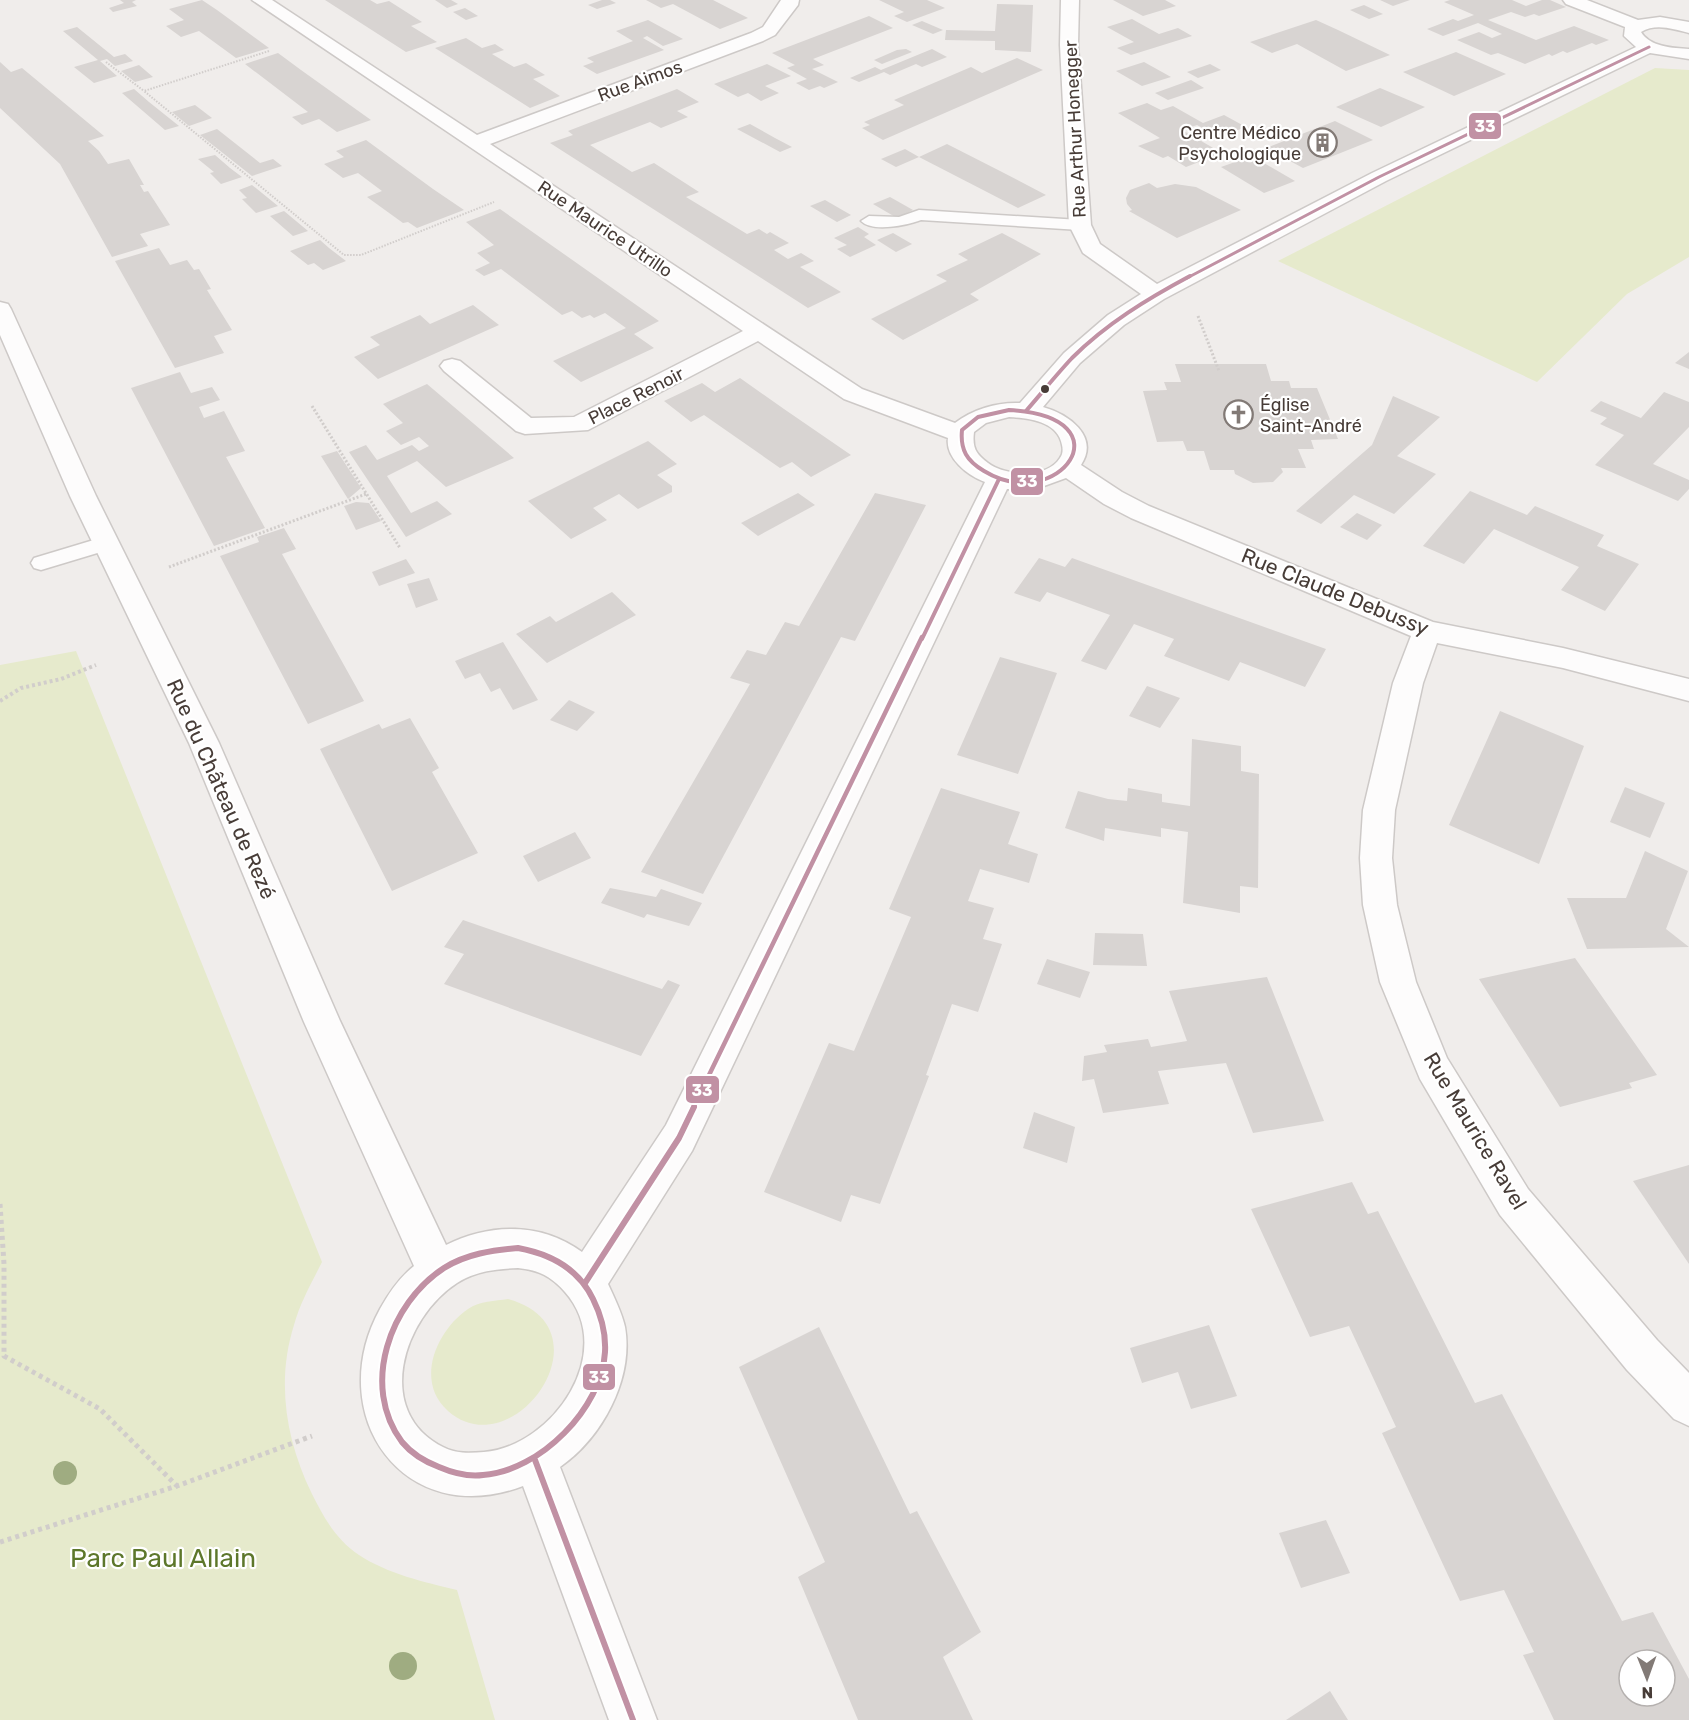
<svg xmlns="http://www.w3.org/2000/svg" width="1689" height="1720" viewBox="0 0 1689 1720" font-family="Rubik,sans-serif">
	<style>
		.green { fill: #e6eacc }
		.building { fill: #d8d4d2; fill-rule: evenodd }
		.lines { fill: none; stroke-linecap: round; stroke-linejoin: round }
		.lane-casing { stroke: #cdc9c7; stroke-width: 3 }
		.street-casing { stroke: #cdc9c7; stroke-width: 3 }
		.path-far3 { stroke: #d1cdcb; stroke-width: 2; stroke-dasharray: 1.5 1.5; stroke-linecap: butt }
		.path-far2 { stroke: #d1cdcb; stroke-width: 3; stroke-dasharray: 2 2; stroke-linecap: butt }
		.path-far1 { stroke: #d1cdcb; stroke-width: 4; stroke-dasharray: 3 3; stroke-linecap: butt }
		.path { stroke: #d1cdcb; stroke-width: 5; stroke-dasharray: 4 4; stroke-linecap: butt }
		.lane { fill: #fdfcfc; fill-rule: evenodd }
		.street { fill: #fdfcfc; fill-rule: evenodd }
		.bus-1-far3-casing { stroke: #fff; stroke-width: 6 }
		.bus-1-far2-casing { stroke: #fff; stroke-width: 8 }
		.bus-1-far1-casing { stroke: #fff; stroke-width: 9 }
		.bus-1-casing { stroke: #fff; stroke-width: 10 }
		.bus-1-far3 { stroke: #c191a4; stroke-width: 3 }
		.bus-1-far2 { stroke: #c191a4; stroke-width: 4 }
		.bus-1-far1 { stroke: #c191a4; stroke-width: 4.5 }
		.bus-1 { stroke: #c191a4; stroke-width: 6 }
		.tree { fill: #9fac81 }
		.bus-dot { fill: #473c37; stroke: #fff; stroke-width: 2 }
		.labels { text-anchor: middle; stroke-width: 4.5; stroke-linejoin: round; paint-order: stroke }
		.far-street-label { font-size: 18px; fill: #473c37; stroke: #fff }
		.far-poi-label { font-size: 18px; fill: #473c37; stroke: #fff; text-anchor: end }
		.street-label { font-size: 21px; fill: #473c37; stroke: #fff }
		.near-park-label { font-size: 26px; fill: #5d772b; stroke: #fff }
		.line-badge { stroke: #fff; stroke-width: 2 }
		.badge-label { font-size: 16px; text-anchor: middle; font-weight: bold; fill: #fff }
	</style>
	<rect width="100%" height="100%" fill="#f0edeb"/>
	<g class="green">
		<polygon points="1655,68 1689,70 1689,257 1627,294 1537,382 1278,261"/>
		<path d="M76 651 322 1262C312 1282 300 1303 294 1325 276 1382 286 1441 312 1494 323 1516 336 1540 359 1555 388 1574 424 1582 457 1590L495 1720H0V665Z"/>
		<path d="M508 1299C613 1328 514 1469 448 1411 414 1381 437 1330 468 1309 480 1301 495 1301 508 1299Z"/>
	</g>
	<g class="building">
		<polygon points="120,0 136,0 132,2 137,6 113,12 109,8 124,3"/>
		<polygon points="202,0 217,10 269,48 236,58 199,31 181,37 166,26 184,20 169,9"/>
		<polygon points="325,0 370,0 377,4 389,1 422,22 411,26 437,42 406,52"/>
		<polygon points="435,0 451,0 458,4 447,8"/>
		<polygon points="602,0 610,0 616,3 597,9 588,5"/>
		<polygon points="646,0 713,0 748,18 720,29 673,4 661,8"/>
		<polygon points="879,0 927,0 945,8 907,22 894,16 904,12"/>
		<polygon points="1113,0 1165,0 1176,6 1143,16"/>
		<polygon points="1380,0 1410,0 1393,6"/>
		<polygon points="1450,0 1512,0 1526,6 1542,0 1550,0 1566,7 1539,16 1534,14 1525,17 1511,12 1488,20 1536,40 1574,26 1609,40 1596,45 1592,43 1567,53 1563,51 1552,56 1549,54 1525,64 1498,53 1491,55 1457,40 1479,32 1492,38 1502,34 1478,23 1443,36 1427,29 1453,19 1458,21 1474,15 1444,2"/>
		<polygon points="997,4 1033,5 1031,52 995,50 995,41 945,40 946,30 995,31"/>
		<polygon points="1364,5 1383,14 1369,19 1350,10"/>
		<polygon points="465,8 478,16 466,20 453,12"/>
		<polygon points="869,16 893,28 813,59 824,65 812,69 838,82 824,88 820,86 809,90 796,83 807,79 787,68 795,65 772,53"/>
		<polygon points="1132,19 1159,34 1178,28 1192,36 1131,55 1117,48 1134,42 1107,27"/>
		<polygon points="648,20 683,39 663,46 647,36 643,38 664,50 597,74 583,66 594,62 587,58 633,41 616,31"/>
		<polygon points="1316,20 1338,30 1390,55 1346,71 1297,44 1272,53 1250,42"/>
		<polygon points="922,21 943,30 933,34 912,25"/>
		<polygon points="77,27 114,57 125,54 133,61 115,66 107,59 100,61 117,76 94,83 74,67 98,60 63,31"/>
		<polygon points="466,38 482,48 495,44 504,50 492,54 514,67 526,63 545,75 533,79 560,96 530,108 435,48"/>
		<polygon points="906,49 912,52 882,64 874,60 897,50"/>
		<polygon points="932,49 947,57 922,67 916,64 890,75 884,72 859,82 850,78 875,67 881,70"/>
		<polygon points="1456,52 1506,74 1454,96 1403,72"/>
		<polygon points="278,53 301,70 371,120 337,132 319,119 302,125 292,117 308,112 245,64"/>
		<polygon points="1017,58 1043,70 883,140 862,128 870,125 864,122 904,105 894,100 971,67 982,73"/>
		<polygon points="0,62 11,72 22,68 104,136 88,141 99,151 108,164 129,159 144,185 140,185 144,192 148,191 170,225 140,234 148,246 112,257 60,164 0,108"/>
		<polygon points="1144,62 1171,77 1142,86 1116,71"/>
		<polygon points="767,64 791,76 765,86 779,93 761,101 748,93 738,97 714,84"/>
		<polygon points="1210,64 1221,70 1198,78 1187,72"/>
		<polygon points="139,65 153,77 135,82 121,71"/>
		<polygon points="1191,80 1204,88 1168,100 1155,93"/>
		<polygon points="1380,88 1425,107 1381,127 1336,107"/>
		<polygon points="134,89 149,102 179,126 165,130 122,93"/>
		<polygon points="677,89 699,102 677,111 688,117 661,128 650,122 590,145 632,172 654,163 699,192 686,197 747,234 759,229 767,234 770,232 789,243 774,250 788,259 801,253 814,261 800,267 841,292 808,308 550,143 573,135 568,131"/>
		<polygon points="1147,103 1161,110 1173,106 1203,123 1224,115 1246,127 1219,137 1197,125 1182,130 1222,153 1186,167 1168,156 1163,158 1138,146 1160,138 1118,113"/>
		<polygon points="195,105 212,118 189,126 172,112"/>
		<polygon points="1335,121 1373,140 1303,168 1266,148"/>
		<polygon points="750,124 775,138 792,147 780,152 737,129"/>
		<polygon points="217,129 260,163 273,159 282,166 252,176 200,135"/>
		<polygon points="366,140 433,189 464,210 417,228 408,222 403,223 367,197 382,191 358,173 343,178 324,164 344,157 336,151"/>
		<polygon points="947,144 1002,172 1046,195 1018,208 919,157"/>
		<polygon points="905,149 919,157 896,167 881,159"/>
		<polygon points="215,155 230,168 242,177 221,184 210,173 214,172 198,159"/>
		<polygon points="1252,156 1295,181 1264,193 1221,167"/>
		<polygon points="1149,183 1157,188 1175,184 1196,187 1241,210 1177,238 1129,211 1132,210 1127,204 1126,198 1130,190"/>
		<polygon points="252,185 278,206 256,213 242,199 247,198 239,190"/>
		<polygon points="890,197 913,210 897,218 873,204"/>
		<polygon points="825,200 851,215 837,222 810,206"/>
		<polygon points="500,209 659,321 634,334 654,348 581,382 553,361 626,328 605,313 594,318 590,315 582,318 572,311 562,315 501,269 484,276 475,270 490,263 477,253 494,245 466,222"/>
		<polygon points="284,211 308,231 293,236 270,216"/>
		<polygon points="858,227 869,234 864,237 876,245 850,257 837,249 847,245 834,238"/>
		<polygon points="893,233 912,244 896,252 877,240"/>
		<polygon points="1002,233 1041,254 970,294 979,300 903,340 871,319 947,281 936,275 968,260 958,254"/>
		<polygon points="320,240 329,248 346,261 323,270 314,263 308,265 290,251"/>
		<polygon points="159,248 170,265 187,260 194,270 199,269 211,289 207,290 232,330 214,336 224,353 175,368 115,261"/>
		<polygon points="473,305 499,325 378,379 354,357 380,345 370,337 420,315 430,324"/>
		<polygon points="1689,352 1689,369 1675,363"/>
		<polygon points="1175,364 1266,364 1271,381 1289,381 1291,388 1317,388 1338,439 1311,440 1314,449 1298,449 1306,468 1281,468 1283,472 1273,482 1253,483 1235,474 1234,470 1210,470 1204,451 1187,451 1183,441 1157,442 1143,391 1167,390 1164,382 1181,382"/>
		<polygon points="180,372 191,393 212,387 220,400 199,407 204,418 224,411 245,451 226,457 265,528 214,546 131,388"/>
		<polygon points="740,378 784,409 851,455 811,477 792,462 780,468 704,415 691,422 664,401 702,383 715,392"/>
		<polygon points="427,384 514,458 446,487 417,461 387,476 411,513 437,501 452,514 406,537 349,452 366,445 377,460 412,445 419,451 429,446 419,437 401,445 386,431 403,423 383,404"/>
		<polygon points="1664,392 1689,402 1689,427 1653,464 1689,480 1689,489 1678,501 1595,465 1624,435 1600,424 1607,418 1590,411 1601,401 1641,418"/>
		<polygon points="1393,396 1440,417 1397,456 1436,474 1394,514 1354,495 1321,524 1296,511 1372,445"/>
		<polygon points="648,441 677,464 657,475 672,486 672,492 638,509 619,494 593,508 607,520 571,539 528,501"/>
		<polygon points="337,451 361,488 348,499 321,456"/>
		<polygon points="1470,491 1527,515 1535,506 1604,535 1597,546 1639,564 1605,611 1561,590 1579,567 1494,529 1464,564 1423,546"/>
		<polygon points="798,493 815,505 758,536 741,523"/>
		<polygon points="875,493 926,505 855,641 841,637 703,894 641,872 750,684 730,678 747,650 766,655 785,622 799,626"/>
		<polygon points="356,502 369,503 381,521 356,530 344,506"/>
		<polygon points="1357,513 1382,525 1367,540 1340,527"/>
		<polygon points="284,528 296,549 282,554 364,701 308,724 220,556 259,542 257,537"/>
		<polygon points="1039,558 1065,567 1072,558 1326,649 1305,687 1240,662 1229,681 1164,656 1174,639 1134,624 1106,670 1081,661 1110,615 1047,592 1040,602 1014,593"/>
		<polygon points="406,559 415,573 379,586 372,572"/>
		<polygon points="429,578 438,600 416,608 407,584"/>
		<polygon points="612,592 636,615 547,663 516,634 550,616 556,622"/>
		<polygon points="503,642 538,700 513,710 500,688 491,692 480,673 465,679 455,661"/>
		<polygon points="1000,657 1057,673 1018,774 957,755"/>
		<polygon points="1147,686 1180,698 1160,728 1129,716"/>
		<polygon points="569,700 595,712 577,731 550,720"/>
		<polygon points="1500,711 1584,746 1539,864 1449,825"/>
		<polygon points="410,718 439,768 432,772 478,853 392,891 320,749 379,724 382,729"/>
		<polygon points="1192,739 1241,746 1241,771 1259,774 1258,888 1240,886 1240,913 1183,903 1188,832 1161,828 1161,837 1105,828 1104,841 1065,828 1078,791 1108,799 1127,801 1128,788 1162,794 1162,802 1190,806"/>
		<polygon points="1625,787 1665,803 1650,838 1610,822"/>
		<polygon points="941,788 1020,812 1008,844 1038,854 1029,883 980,869 968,901 994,908 983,939 1002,944 978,1012 952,1004 926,1075 929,1076 880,1204 851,1195 841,1222 764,1192 829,1043 854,1051 911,917 889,909"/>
		<polygon points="575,832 591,858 538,882 523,856"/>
		<polygon points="1645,851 1688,871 1666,929 1689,947 1587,949 1567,898 1626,898"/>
		<polygon points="610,888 656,897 661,889 702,903 689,926 647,914 644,918 601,903"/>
		<polygon points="463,920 662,989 668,980 680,985 641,1056 444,984 464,954 444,947"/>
		<polygon points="1095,933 1143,934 1147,966 1093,965"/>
		<polygon points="1575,958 1657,1075 1629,1083 1632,1088 1560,1107 1479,979"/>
		<polygon points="1047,959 1090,972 1080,998 1037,984"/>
		<polygon points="1267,977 1324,1121 1253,1133 1226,1063 1158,1071 1169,1104 1103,1113 1094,1079 1082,1081 1084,1056 1107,1052 1104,1045 1148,1039 1151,1047 1187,1041 1169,991"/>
		<polygon points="1034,1112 1075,1127 1067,1163 1023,1148"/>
		<polygon points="1689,1165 1689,1264 1633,1181"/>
		<path d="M1352 1182 1368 1214 1378 1211 1475 1403 1502 1394 1622 1621 1653 1612 1689 1679V1720H1554L1523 1655 1534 1652 1504 1590 1460 1601 1382 1433 1396 1427 1349 1326 1310 1337 1251 1209ZM1629 1660H1665V1696H1629Z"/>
		<polygon points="1209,1325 1237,1396 1191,1409 1178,1372 1142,1383 1130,1348"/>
		<polygon points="819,1327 910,1514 917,1511 981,1632 943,1657 973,1720 858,1720 798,1577 825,1562 739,1367"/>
		<polygon points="1326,1520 1350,1573 1301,1588 1279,1533"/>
		<polygon points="1330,1691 1348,1720 1286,1720 1306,1707"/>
	</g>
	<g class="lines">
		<defs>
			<g id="lane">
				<path d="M919 210 1080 220 1088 225 1080 230 921 220C907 225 873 233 861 221L869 216 899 217Z"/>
				<polygon points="107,536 114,538 117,543 114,548 41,570 34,568 31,563 34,558"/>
			</g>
			<path id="street" d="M252 0H272L477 135 751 33 763 27 781 0H799L798 5 775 35 763 41 490 144 862 389 955 423C973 409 997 402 1020 403L1064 353 1108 315 1141 294 1083 253 1069 225 1060 45 1061 0H1079L1078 45 1091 225 1100 244 1157 284 1372 173 1636 47 1624 36 1625 27 1566 4 1563 0H1587L1638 20 1660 17 1689 22V33C1673 29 1656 23 1641 32 1650 47 1673 48 1689 49V59L1650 53 1386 181 1164 299 1124 325 1080 363 1043 407C1068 414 1100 436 1081 465L1122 492 1149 506 1433 622 1563 648 1689 679V701L1563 668 1437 643 1423 683 1395 810 1392 858 1397 905 1416 982 1447 1058 1528 1189 1657 1340 1689 1373V1426L1674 1419 1627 1370 1500 1215 1420 1079 1380 982 1363 905 1360 858 1363 810 1393 683 1411 636 1131 518 1104 504 1066 478 1033 490 1007 489 692 1151 608 1284C614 1297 622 1313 625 1327 634 1379 602 1438 560 1467L657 1720H609L523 1486C404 1531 322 1415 380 1309 389 1293 399 1278 414 1266L304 1022 189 743 70 496 0 335V302L8 304 11 309 96 496 219 743 340 1021 446 1245C490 1223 541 1222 582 1252L666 1125 985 482C968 476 945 458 948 438L844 399 758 341 588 430 525 434 516 431 444 371 440 366 444 361 452 359 460 361 531 418 574 417 743 331ZM1009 417C1028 418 1058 421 1062 445 1063 449 1063 454 1060 458 1047 479 1005 476 988 463 976 454 972 448 974 432L986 423ZM518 1268C538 1270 551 1276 565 1292 618 1352 553 1446 484 1452 470 1453 456 1454 443 1447 373 1412 403 1318 457 1283 476 1271 496 1269 518 1268Z"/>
		</defs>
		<use href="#lane" class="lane-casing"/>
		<use href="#street" class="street-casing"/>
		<g class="path-far3">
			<polyline points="269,51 144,91 344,255 361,255 494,202"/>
			<polyline points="106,62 144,91"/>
		</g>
		<g class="path-far2">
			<polyline points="1198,316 1219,371"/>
			<polyline points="312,406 400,548"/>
			<polyline points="169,567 366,494"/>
		</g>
		<polyline class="path-far1" points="0,701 21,688 61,679 96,665"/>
		<g class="path">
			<polyline points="0,1204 4,1264 4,1356 100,1409 177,1486"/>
			<polyline points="0,1542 177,1486 312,1436"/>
		</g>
		<use href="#lane" class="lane"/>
		<use href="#street" class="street"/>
		<defs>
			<polyline id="bus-1-far3" points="1187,278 1379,177 1649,47"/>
			<g id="bus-1-far2">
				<path d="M1009 410C1131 417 1058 516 984 471 967 461 960 450 962 430L978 417Z"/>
				<path d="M1026 411C1041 394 1056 375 1072 358 1106 324 1147 299 1190 276"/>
				<polyline points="922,639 999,479"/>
			</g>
			<polyline id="bus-1-far1" points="693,1108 922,637"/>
			<g id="bus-1">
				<path d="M518 1248C551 1254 578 1268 593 1299 601 1315 606 1334 605 1352 602 1408 540 1471 483 1475 468 1477 453 1473 439 1467 426 1462 411 1453 402 1442 360 1386 390 1303 444 1268 466 1254 493 1250 518 1248Z"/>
				<polyline points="585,1283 679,1138 694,1107"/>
				<polyline points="535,1460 633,1720"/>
			</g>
		</defs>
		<use href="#bus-1-far3" class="bus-1-far3-casing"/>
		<use href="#bus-1-far2" class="bus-1-far2-casing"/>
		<use href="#bus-1-far1" class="bus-1-far1-casing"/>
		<use href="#bus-1" class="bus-1-casing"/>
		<use href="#bus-1-far3" class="bus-1-far3"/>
		<use href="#bus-1-far2" class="bus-1-far2"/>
		<use href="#bus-1-far1" class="bus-1-far1"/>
		<use href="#bus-1" class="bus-1"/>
	</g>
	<g class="tree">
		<circle cx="65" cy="1473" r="12"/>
		<circle cx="403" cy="1666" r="14"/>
	</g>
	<defs>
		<symbol id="building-ring" viewBox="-11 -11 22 22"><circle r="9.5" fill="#fff" stroke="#827a76" stroke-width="1.5"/><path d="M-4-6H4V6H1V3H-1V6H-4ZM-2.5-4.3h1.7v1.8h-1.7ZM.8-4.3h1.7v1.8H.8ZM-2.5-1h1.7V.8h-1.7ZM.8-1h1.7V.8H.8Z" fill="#827a76"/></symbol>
		<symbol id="church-ring" viewBox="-11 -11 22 22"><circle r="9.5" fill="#fff" stroke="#827a76" stroke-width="1.5"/><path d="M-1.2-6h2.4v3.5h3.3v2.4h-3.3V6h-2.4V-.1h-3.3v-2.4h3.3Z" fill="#827a76"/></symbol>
	</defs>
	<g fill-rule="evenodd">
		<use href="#building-ring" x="1306" y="126" width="33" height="33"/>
		<use href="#church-ring" x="1222" y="398" width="33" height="33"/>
	</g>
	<circle class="bus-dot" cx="1045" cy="389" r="5"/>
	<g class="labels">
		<g class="far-street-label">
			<text transform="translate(640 81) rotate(-20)" y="6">Rue Aimos</text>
			<text transform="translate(1075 129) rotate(-93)" y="6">Rue Arthur Honegger</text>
			<text transform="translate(605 229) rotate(34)" y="6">Rue Maurice Utrillo</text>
			<text transform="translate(636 396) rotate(-27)" y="6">Place Renoir</text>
		</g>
		<g class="far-poi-label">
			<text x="1301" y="139">Centre Médico<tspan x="1301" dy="21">Psychologique</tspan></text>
			<text x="1260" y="411" text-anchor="start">Église<tspan x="1260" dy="21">Saint-André</tspan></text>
		</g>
		<g class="street-label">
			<text transform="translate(1335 592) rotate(22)" y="7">Rue Claude Debussy</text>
			<text transform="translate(221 789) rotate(66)" y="7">Rue du Château de Rezé</text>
			<text transform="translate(1475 1131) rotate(59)" y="7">Rue Maurice Ravel</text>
		</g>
		<g class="near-park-label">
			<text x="163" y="1567">Parc Paul Allain</text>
		</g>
	</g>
	<g class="line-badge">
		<rect x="1468" y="112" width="34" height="28" rx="6" fill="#c191a4"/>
		<rect x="1010" y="467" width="34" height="29" rx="6" fill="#c191a4"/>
		<rect x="685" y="1075" width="35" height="29" rx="6" fill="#c191a4"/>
		<rect x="582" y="1363" width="34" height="28" rx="6" fill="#c191a4"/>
	</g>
	<g class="badge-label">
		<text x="1485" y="132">33</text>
		<text x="1027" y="487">33</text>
		<text x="702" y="1096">33</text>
		<text x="599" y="1383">33</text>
	</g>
	<g transform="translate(1647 1678) rotate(179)"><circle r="28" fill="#ffffff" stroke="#b5b1af" stroke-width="1.5"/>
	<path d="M0-4.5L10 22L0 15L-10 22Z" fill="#827a76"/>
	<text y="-9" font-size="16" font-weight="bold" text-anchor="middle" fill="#473c37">N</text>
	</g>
</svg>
